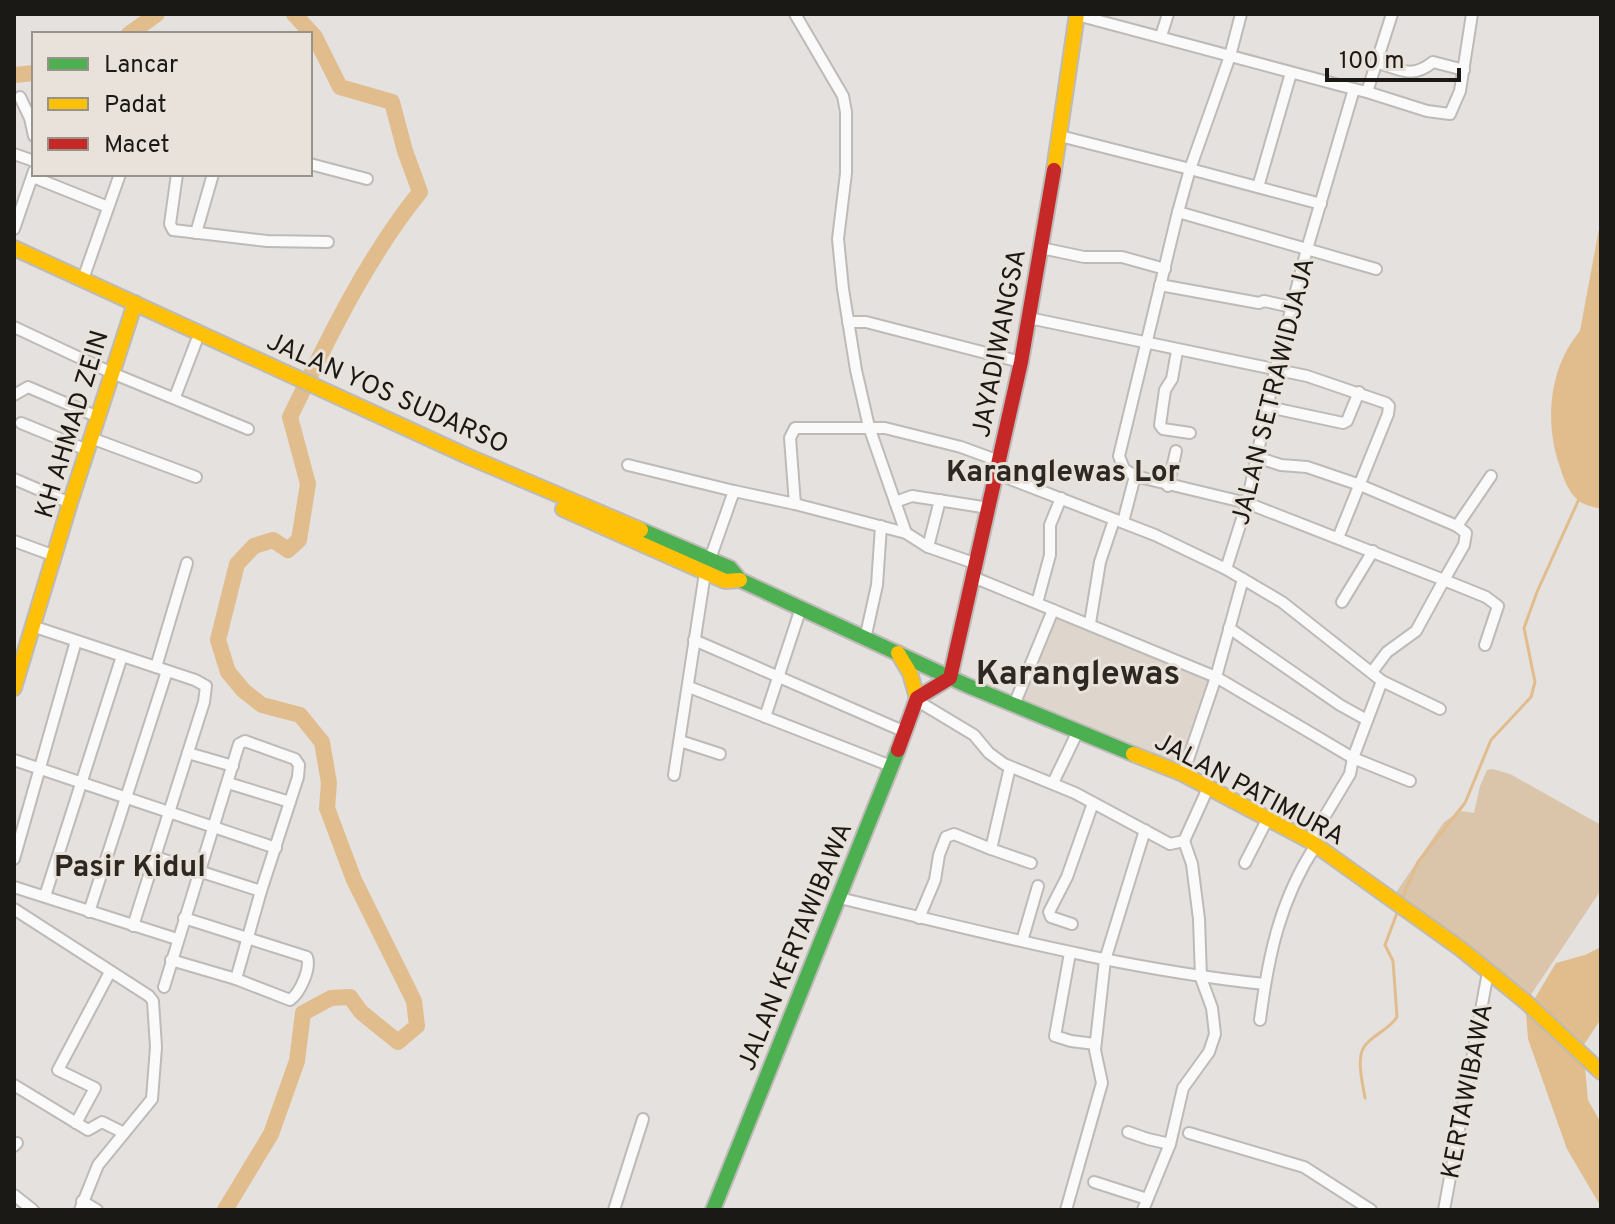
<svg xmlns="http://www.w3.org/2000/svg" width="1615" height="1224" viewBox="0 0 1615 1224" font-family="Overpass,sans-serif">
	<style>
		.built { fill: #ded6cd }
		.green { fill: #dac5aa }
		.water { fill: #e1bd8e }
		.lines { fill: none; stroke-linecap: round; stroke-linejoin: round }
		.stream { stroke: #e1bd8e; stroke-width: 3 }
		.river { stroke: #e1bd8e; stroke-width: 16 }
		.street-casing { stroke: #bdbab8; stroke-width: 14 }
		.fast-casing { stroke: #bdbab8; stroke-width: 18 }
		.slow-casing { stroke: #bdbab8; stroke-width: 18 }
		.jam-casing { stroke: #bdbab8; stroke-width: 18 }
		.street { stroke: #fbfafa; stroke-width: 10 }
		.fast { stroke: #4caf50; stroke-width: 14 }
		.slow { stroke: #ffc107; stroke-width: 14 }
		.jam { stroke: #c62828; stroke-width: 14 }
		.labels { text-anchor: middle; stroke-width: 6; stroke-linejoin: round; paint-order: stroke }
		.street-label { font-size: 26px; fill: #1b1916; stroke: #e8e2da }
		.quarter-label { font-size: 30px; font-weight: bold; fill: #2d2822; stroke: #e8e2da }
		.district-label { font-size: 34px; font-weight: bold; fill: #2d2822; stroke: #e8e2da }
	</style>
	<rect width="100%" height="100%" fill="#e4e1de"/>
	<polygon class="built" points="1053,610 1209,676 1196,739 1183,774 1018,704"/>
	<polygon class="green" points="1492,769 1510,774 1601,825 1601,890 1526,1002 1393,897 1444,822 1461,811 1474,813 1480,786 1487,770"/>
	<g class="water">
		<path d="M1601 218V509C1594 507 1583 505 1578 500 1569 493 1563 478 1560 467 1544 423 1549 367 1580 331Z"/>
		<polygon points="1601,947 1601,1019 1583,1046 1588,1100 1601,1123 1601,1207 1567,1149 1528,1039 1526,1013 1556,963 1585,955"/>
	</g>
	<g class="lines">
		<g class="stream">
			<polyline points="1402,898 1418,862 1465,803 1491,740 1531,697 1535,682 1524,628 1537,592 1579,499"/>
			<path d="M1365 1098C1363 1085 1356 1059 1364 1047 1372 1035 1389 1030 1397 1017L1393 961 1385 945 1397 913"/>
		</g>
		<g class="river">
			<polyline points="129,34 157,14"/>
			<polyline points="14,75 34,73"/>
			<path d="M225 1210 271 1134 297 1061 303 1013 331 998 350 997 361 1012 398 1042 417 1026 414 1001 354 880 327 808 329 783 322 742 300 715 262 705 244 691 228 672 218 640 237 564 254 546 273 540 288 550 299 540 308 484 290 417C328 339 366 259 420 192L405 151 392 102 340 87 315 37 294 14"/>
		</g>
		<defs>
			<g id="street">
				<polyline points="795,14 843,96 846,112 846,173 838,239 843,289 856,370 869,427 906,533"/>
				<polyline points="1241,14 1230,56 1190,169 1321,204"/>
				<polyline points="1077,15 1354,89"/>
				<polyline points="1161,36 1168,14"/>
				<path d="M1376 62C1401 70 1412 79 1433 62L1464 70"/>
				<polyline points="1367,92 1427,111 1450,114 1460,91 1472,14"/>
				<polyline points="20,97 30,118 34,136"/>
				<polyline points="1060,136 1190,169 1178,212"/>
				<polyline points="14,154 34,161"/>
				<polyline points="310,164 367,179"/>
				<polyline points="177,174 170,224 173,230 267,241 328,242"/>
				<polyline points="33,177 108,207"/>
				<polyline points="1258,187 1291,73"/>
				<polyline points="14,229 34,171"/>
				<polyline points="196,233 213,174"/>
				<polyline points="1041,248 1084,257 1122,257 1165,269"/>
				<polyline points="83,279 120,174"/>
				<polyline points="1160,285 1259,303 1264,301 1292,307"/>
				<polyline points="1029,318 1307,376 1386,403 1389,406 1388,414 1338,538"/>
				<polyline points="848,322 866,322 1021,362"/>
				<polyline points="14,327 112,373 248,429"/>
				<polyline points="1177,351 1172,379 1165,390 1160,425 1163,429 1190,433"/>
				<polyline points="14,395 28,387 98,417"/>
				<polyline points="175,397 196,342"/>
				<polyline points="1268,407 1343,423 1347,421 1359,392"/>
				<polyline points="21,423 87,450"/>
				<polyline points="91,438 196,477"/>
				<polyline points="1256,457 1281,465 1307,467 1360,485 1457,526"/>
				<polyline points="628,465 734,491"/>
				<polyline points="997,474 1155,535 1226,569"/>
				<polyline points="14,479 70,503"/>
				<polyline points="1168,486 1176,451"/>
				<polyline points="895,502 912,496 989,508"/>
				<polyline points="795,504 906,533 928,547 977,564"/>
				<polyline points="1123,522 1135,476"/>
				<polyline points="14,541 55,556"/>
				<polyline points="928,547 940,500"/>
				<polyline points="710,559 734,491 795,504 790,438 795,428 885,428 961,447 999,461"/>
				<polyline points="973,577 1216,677 1353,758 1410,781"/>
				<polyline points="1243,579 1282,602 1382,681 1353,758 1350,774 1310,841"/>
				<polyline points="1342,602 1373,551"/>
				<polyline points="1037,603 1050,555 1050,525 1061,498"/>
				<polyline points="1090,623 1100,562 1114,520"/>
				<polyline points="32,626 195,680 206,686 204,702 133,926"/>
				<polyline points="1229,628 1340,705 1367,720"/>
				<polyline points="865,639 877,585 881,526"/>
				<polyline points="694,640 903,731"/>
				<polyline points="1485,645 1498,606 1486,597 1444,580 1464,545 1466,533 1457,526 1491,476"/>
				<polyline points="156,667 187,563"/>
				<polyline points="1372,672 1387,652 1416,631 1444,580 1247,503 1135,476 1124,469 1119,456 1178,212 1376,269"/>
				<polyline points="1382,681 1440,709"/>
				<polyline points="689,687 891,766"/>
				<polyline points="916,700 974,735 989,753 1004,764 1075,793 1170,844 1184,841"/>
				<polyline points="1014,705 1053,610"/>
				<polyline points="765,717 801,608"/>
				<polyline points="680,741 720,754"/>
				<polyline points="188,753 233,766"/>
				<polyline points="14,760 276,848"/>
				<polyline points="1010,767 991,849 1031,863"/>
				<polyline points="1183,774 1216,677 1243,579 1226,569 1247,503 1275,371 1307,249 1354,89 1367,92 1392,14"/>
				<polyline points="674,775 705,573"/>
				<polyline points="228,783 290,802"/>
				<polyline points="1053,783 1078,731"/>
				<polyline points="1184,841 1208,788"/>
				<polyline points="155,857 261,891"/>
				<polyline points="14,859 76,641"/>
				<polyline points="1245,863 1267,820"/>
				<polyline points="14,887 177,939"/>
				<polyline points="45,896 122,656"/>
				<path d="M839 898C980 931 1120 969 1265 984"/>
				<polyline points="14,909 149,996 153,1001 156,1047 152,1099 98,1165 80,1210"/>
				<polyline points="89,912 167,671"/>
				<polyline points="919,918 935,880 939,855 946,837 954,834 991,849"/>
				<polyline points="1072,924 1051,917 1049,912 1067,877 1093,803"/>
				<polyline points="1022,941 1038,886"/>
				<polyline points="1070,953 1055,1036 1071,1041 1095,1044"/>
				<path d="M171 960 236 979 290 1000C300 993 311 969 307 957L184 918"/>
				<polyline points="164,987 239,744 245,741 295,759 299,765 298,777 261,891 236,979"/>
				<path d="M1260 1020C1268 957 1280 899 1316 845"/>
				<polyline points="14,1085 88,1130 102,1122 124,1133"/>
				<polyline points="76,1123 95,1088 58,1070 110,972"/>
				<polyline points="1128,1132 1148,1139 1170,1144"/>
				<polyline points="1189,1133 1304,1167 1371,1210"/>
				<polyline points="14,1146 17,1143"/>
				<polyline points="1094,1182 1147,1199"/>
				<polyline points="14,1195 33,1210"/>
				<polyline points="82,1201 97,1210"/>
				<polyline points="614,1210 643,1119"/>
				<polyline points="1066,1210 1102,1083 1095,1050 1105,960 1145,830"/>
				<polyline points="1143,1210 1170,1144 1183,1088 1209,1052 1215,1034 1212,1008 1201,978 1199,919 1192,864 1184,841"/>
				<polyline points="1444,1210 1488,972"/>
			</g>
			<g id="fast">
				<polyline points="641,530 730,568 740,580 966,685 1133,754"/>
				<polyline points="713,1210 898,750"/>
			</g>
			<g id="slow">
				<polyline points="1054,170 1077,14"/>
				<polyline points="14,248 467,456 641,530"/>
				<polyline points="563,509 725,581 740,580"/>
				<polyline points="898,653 910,673 917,698"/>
				<polyline points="14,688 70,503 135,303"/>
				<polyline points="1133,754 1183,774 1310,841 1461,949 1526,1002 1601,1072"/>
			</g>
			<polyline id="jam" points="898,750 917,698 950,678 1021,362 1054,170"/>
		</defs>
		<use href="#street" class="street-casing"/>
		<use href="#fast" class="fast-casing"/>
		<use href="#slow" class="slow-casing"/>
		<use href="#jam" class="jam-casing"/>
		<use href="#street" class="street"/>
		<use href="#fast" class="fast"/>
		<use href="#slow" class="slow"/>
		<use href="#jam" class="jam"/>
	</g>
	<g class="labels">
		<g class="street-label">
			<text transform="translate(998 343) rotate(-79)" y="9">JAYADIWANGSA</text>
			<text transform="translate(1272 391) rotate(-76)" y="9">JALAN SETRAWIDJAJA</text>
			<text transform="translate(388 392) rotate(24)" y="9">JALAN YOS SUDARSO</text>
			<text transform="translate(71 424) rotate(-73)" y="9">KH AHMAD ZEIN</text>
			<text transform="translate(1250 788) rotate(28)" y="9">JALAN PATIMURA</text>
			<text transform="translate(794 946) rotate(-68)" y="9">JALAN KERTAWIBAWA</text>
			<text transform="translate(1466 1091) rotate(-79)" y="9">KERTAWIBAWA</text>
		</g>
		<g class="quarter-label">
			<text x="1063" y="481">Karanglewas Lor</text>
			<text x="130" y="876">Pasir Kidul</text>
		</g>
		<g class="district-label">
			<text x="1078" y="684">Karanglewas</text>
		</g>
	</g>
	<rect width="1615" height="1224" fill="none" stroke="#1b1916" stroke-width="32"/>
	<rect x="32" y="32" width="280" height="144" fill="#e8e2da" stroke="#96928c" stroke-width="2"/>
	<rect x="48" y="58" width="40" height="12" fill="#4caf50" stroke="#96928c" stroke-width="2"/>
	<text x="104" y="72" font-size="24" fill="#1b1916">Lancar</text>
	<rect x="48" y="98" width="40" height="12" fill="#ffc107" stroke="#96928c" stroke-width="2"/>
	<text x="104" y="112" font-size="24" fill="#1b1916">Padat</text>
	<rect x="48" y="138" width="40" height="12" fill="#c62828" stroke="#96928c" stroke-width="2"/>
	<text x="104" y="152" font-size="24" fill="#1b1916">Macet</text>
	<path d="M1327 68v12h132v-12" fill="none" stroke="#1b1916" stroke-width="4"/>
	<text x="1339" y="68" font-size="24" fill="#1b1916" stroke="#e8e2da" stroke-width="6" paint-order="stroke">100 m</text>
</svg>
